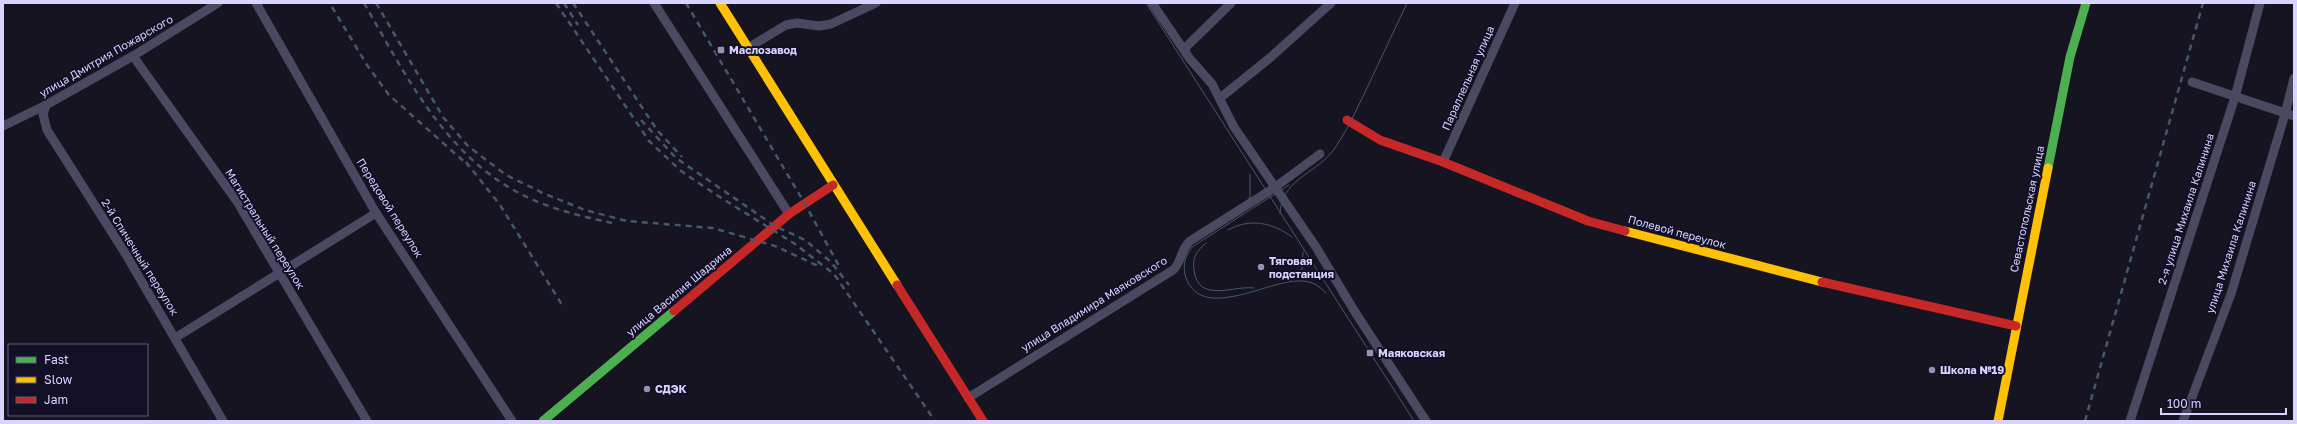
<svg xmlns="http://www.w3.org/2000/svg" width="2297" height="424" viewBox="0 0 2297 424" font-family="'Golos Text',sans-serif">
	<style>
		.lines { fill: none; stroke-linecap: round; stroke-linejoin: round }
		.street { stroke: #4a4962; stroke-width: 9 }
		.fast { stroke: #4caf50; stroke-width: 9 }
		.slow { stroke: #ffc107; stroke-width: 9 }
		.jam { stroke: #c62828; stroke-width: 9 }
		.tram { stroke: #43596b; stroke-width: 1 }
		.rail { stroke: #43596b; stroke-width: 2.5; stroke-dasharray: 6 5; stroke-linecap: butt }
		.poi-dot { fill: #9591b1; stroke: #130f26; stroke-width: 1.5 }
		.labels { text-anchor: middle; stroke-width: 4; stroke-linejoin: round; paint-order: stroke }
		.poi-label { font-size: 11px; font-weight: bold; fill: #d9d4ff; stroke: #130f26; text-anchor: start }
		.street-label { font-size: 11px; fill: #d9d4ff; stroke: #130f26 }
	</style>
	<rect width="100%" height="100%" fill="#161421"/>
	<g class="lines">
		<g class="street">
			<polyline points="256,3 376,213 512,421"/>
			<polyline points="654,3 789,214"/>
			<polyline points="1152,3 1190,59 1212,84 1234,127 1316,247 1355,312 1426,421"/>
			<polyline points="748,48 786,25 797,23 819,26 831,24 876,3"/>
			<polyline points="1184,49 1231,3"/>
			<polyline points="133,56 238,203 367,421"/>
			<polyline points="2192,82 2294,116"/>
			<polyline points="1220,98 1271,57 1331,3"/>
			<polyline points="46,105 43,114 47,130 125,253 223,421"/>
			<polyline points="3,126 46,105 133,56 218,3"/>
			<polyline points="1443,162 1515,3"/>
			<polyline points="175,338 376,213"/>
			<path d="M968 398 1173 270C1182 262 1180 250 1190 241L1274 188 1320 154"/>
			<polyline points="2130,421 2235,97 2260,3"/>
			<polyline points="2183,421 2231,294 2285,114 2294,78"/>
		</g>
		<g class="fast">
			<polyline points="2048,168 2070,57 2086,3"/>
			<polyline points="543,421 674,311"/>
		</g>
		<g class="slow">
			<polyline points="720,3 897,285"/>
			<polyline points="1625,231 1822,282"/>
			<polyline points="1998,421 2048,168"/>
		</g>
		<g class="jam">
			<polyline points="1347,120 1380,140 1443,162 1588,221 1625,231"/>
			<polyline points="1822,282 2016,326"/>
			<polyline points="897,285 983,421"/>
			<polyline points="674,311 789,214 833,185"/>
		</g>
		<g class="tram">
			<polyline points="1146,3 1414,421"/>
			<path d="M1289 185 1192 247C1185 256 1182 266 1186 278 1203 322 1267 280 1300 281 1312 281 1318 285 1326 293"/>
			<polyline points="1239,214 1250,197 1250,174"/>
			<path d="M1280 214C1281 180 1313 175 1332 152 1347 132 1357 108 1368 86 1381 58 1394 31 1407 3"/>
			<path d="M1228 230C1249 218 1272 222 1292 237"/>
			<path d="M1206 243C1197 251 1192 257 1194 270 1198 304 1234 285 1254 288"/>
			<polyline points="1289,282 1302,269 1303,252"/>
		</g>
		<g class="rail">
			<path d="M364 3C404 72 443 152 517 192 546 208 580 216 612 223"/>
			<polyline points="376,3 443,117 468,146 506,175 545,194 585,210 627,221 713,228 775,246 818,266"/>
			<polyline points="556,3 649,141 681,171 715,194 795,244 834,274 935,421"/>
			<polyline points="564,3 578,25"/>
			<polyline points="573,3 657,130 682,157"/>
			<polyline points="686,3 805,204 839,266"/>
			<polyline points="332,7 367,65 389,95 469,166"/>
			<polyline points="641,120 676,158 775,226 805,240 831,262 849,285"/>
			<polyline points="466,162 500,205 564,308"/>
			<polyline points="2085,421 2203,3"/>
		</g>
	</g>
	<g class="poi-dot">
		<rect x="717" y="46" width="8" height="8" rx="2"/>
		<circle cx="1261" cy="267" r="4"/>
		<rect x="1366" y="349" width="8" height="8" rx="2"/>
		<circle cx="1932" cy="370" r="4"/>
		<circle cx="647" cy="389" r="4"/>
	</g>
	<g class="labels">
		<g class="poi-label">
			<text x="729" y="54">Маслозавод</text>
			<text x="1269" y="265">Тяговая<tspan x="1269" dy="13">подстанция</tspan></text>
			<text x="1378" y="357">Маяковская</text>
			<text x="1940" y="374">Школа №19</text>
			<text x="655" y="393">СДЭК</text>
		</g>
		<g class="street-label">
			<text transform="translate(106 56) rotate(-30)" y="4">улица Дмитрия Пожарского</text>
			<text transform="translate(1468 78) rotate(-66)" y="4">Параллельная улица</text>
			<text transform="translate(390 208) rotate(58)" y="4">Передовой переулок</text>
			<text transform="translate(2027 209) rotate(-78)" y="4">Севастопольская улица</text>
			<text transform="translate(2186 209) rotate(-72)" y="4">2-я улица Михаила Калинина</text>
			<text transform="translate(265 229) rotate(58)" y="4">Магистральный переулок</text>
			<text transform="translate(1677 232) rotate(15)" y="4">Полевой переулок</text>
			<text transform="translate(2231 247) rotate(-72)" y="4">улица Михаила Калинина</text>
			<text transform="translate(140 257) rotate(58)" y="4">2-й Спичечный переулок</text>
			<text transform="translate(679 291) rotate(-40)" y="4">улица Василия Шадрина</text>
			<text transform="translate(1094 304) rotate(-32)" y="4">улица Владимира Маяковского</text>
		</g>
	</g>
	<rect width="2297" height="424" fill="none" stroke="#d9d4ff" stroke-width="8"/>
	<rect x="8" y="344" width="140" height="72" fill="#130f26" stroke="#625e7d"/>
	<rect x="16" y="357" width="20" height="6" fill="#4caf50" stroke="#625e7d"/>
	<text x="44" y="364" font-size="12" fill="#d9d4ff">Fast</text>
	<rect x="16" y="377" width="20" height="6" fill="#ffc107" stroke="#625e7d"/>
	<text x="44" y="384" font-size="12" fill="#d9d4ff">Slow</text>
	<rect x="16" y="397" width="20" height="6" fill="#c62828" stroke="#625e7d"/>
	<text x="44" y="404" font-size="12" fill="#d9d4ff">Jam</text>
	<path d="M2161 408v6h125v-6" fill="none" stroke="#d9d4ff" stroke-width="2"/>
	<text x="2167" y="408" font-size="12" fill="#d9d4ff" stroke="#130f26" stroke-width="3" paint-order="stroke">100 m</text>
</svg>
